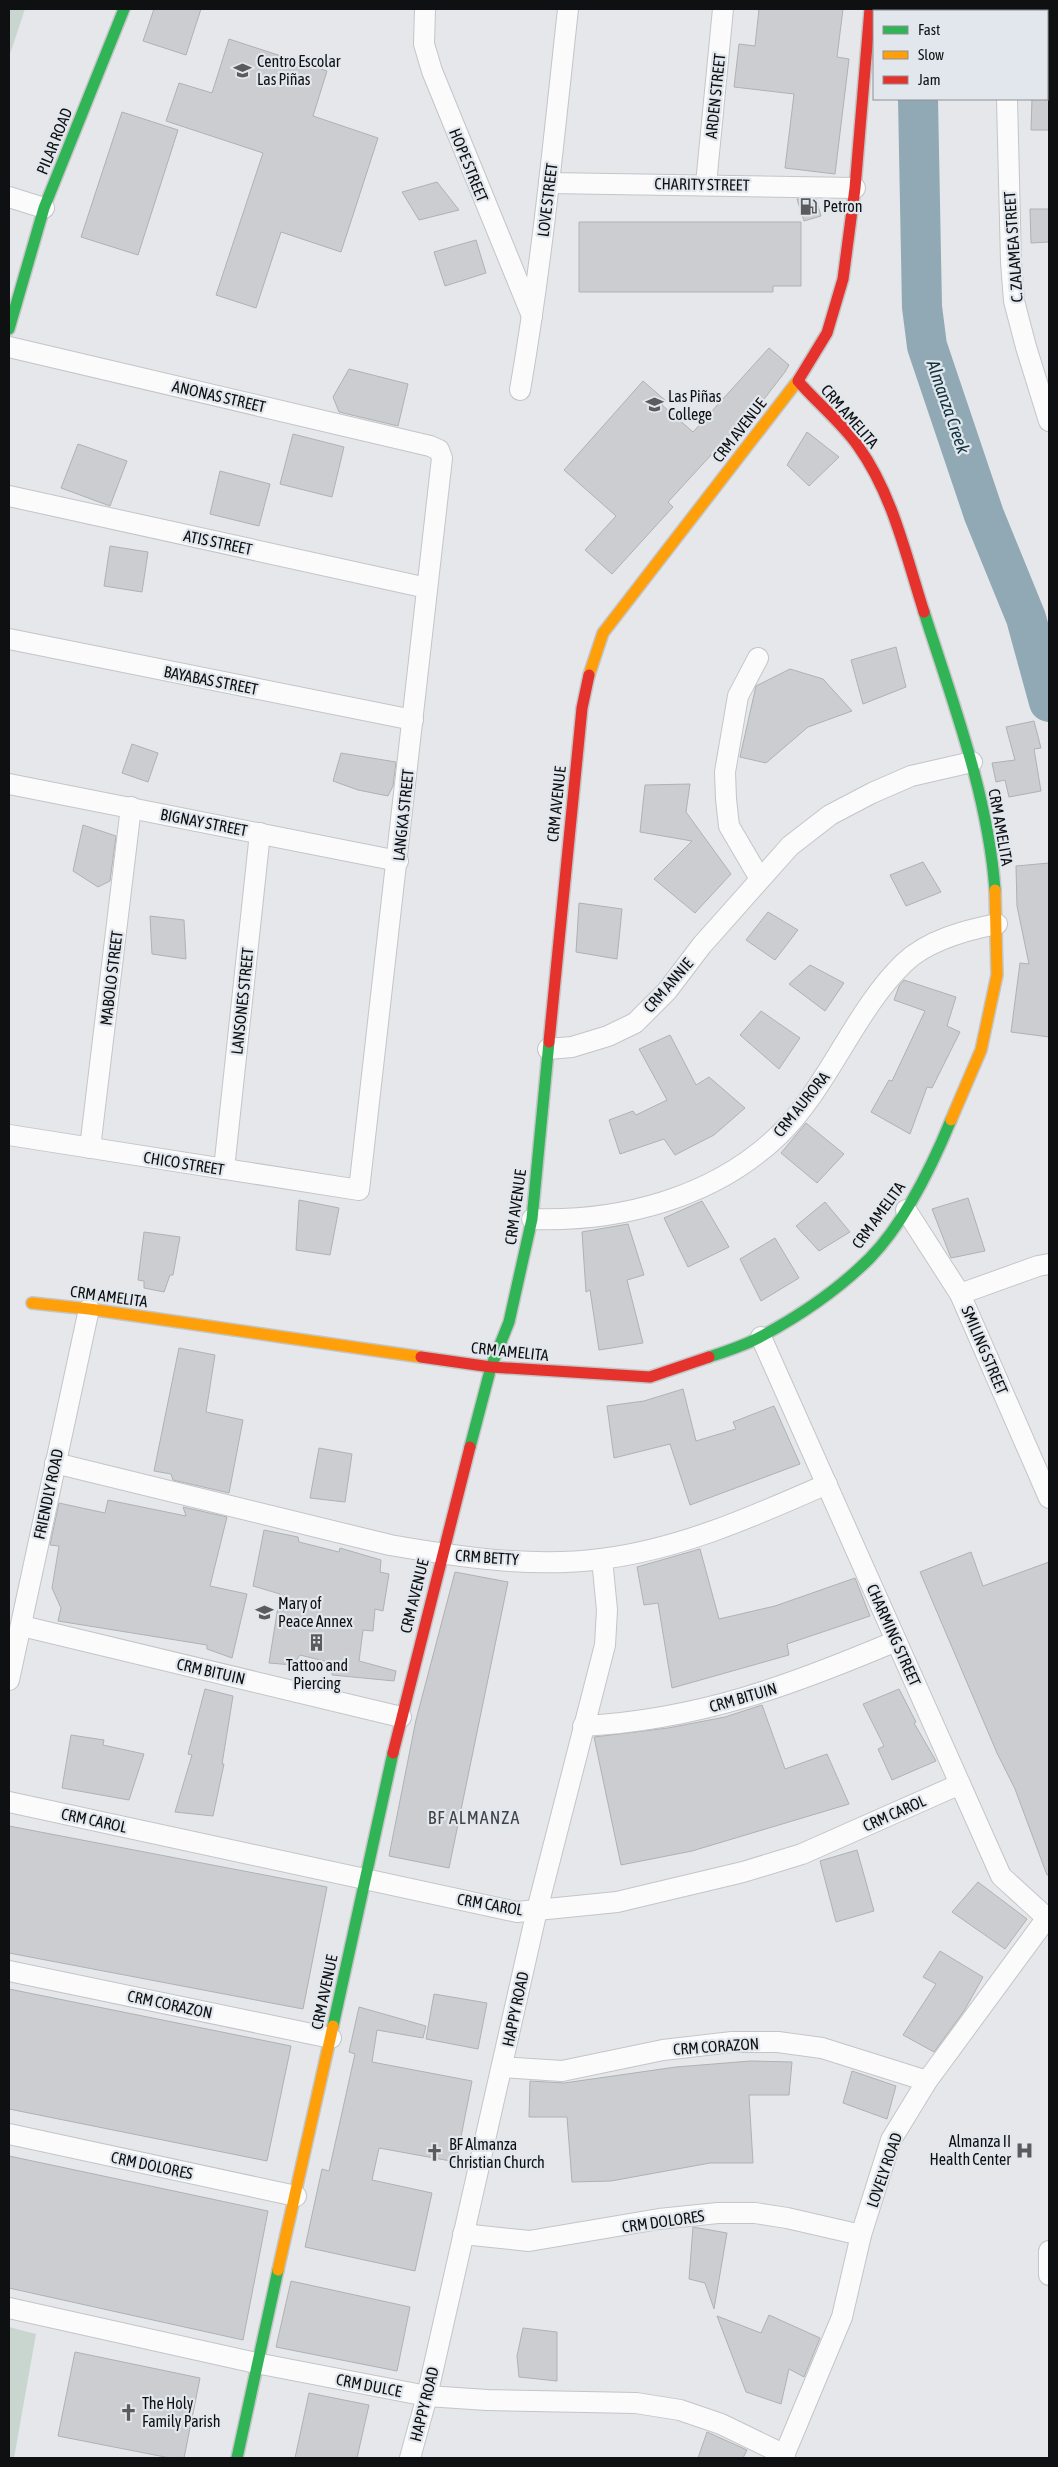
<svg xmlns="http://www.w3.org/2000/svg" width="1058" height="2467" viewBox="0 0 1058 2467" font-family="'Asap Condensed',sans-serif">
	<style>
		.green { fill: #c9d6d0 }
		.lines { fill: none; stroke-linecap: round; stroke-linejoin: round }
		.river { stroke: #90a9b4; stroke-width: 40 }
		.building { fill: #cccdd0; stroke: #afb1b3 }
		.street-casing { stroke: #c4c5c7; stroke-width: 22 }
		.fast-casing { stroke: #c4c5c7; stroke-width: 14 }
		.slow-casing { stroke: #c4c5c7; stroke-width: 14 }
		.jam-casing { stroke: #c4c5c7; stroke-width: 14 }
		.street { stroke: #fbfbfc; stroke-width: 20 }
		.fast { stroke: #30b455; stroke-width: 11 }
		.slow { stroke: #ff9f0a; stroke-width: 11 }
		.jam { stroke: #e5322d; stroke-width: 11 }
		.labels { text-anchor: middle; stroke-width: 4.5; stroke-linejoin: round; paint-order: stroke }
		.poi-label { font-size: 16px; fill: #0e1012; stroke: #e2e7ed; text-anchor: start }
		.street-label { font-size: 16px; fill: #0e1012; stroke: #e2e7ed }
		.water-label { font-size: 18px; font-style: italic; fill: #0f333e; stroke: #e2e7ed }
		.neighbourhood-label { font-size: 18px; letter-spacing: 1px; fill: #404449; stroke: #e2e7ed }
	</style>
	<rect width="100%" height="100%" fill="#e5e7ea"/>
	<g class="green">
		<polygon points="9,9 25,9 9,57"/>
		<polygon points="9,2327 36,2334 14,2458 9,2458"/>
	</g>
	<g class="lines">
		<g class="river">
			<polyline points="919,11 919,9"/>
			<polyline points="918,99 922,307 927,346 984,515 1026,618 1049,702"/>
		</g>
	</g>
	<g class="building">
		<polygon points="154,9 201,9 186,55 143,41"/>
		<polygon points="759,9 843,9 837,57 849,59 835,174 785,168 794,94 734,87 739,44 755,46"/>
		<polygon points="229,39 327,71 313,116 378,138 341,252 281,232 256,308 216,295 263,153 166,121 179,83 212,93"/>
		<polygon points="1032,99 1049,99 1049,130 1031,130"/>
		<polygon points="122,112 178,130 138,255 81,237"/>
		<polygon points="437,182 459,210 419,220 402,192"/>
		<polygon points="797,199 816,199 821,216 804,221"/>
		<polygon points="1030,209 1049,209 1049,242 1031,243"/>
		<polygon points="579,222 801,222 801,286 773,286 773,292 579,292"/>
		<polygon points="476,240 486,273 445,286 434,252"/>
		<polygon points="769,348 789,365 785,372 737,434 734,430 668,502 673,507 612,574 585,550 616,516 564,470 643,381 666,401 662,405 693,432"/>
		<polygon points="349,369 408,384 398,426 339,412 333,397"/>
		<polygon points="807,432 839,457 809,486 787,465"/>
		<polygon points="293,434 344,447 332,497 280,484"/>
		<polygon points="78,444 127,461 110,506 61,488"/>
		<polygon points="220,471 270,484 259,526 210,514"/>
		<polygon points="110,546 148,552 142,592 104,586"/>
		<polygon points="896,647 906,687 863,704 851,660"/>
		<polygon points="790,669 823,679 852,711 808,727 766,763 740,757 756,686"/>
		<polygon points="1034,721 1041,748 1034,749 1041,791 1009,797 1005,780 996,782 992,763 1015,760 1006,727"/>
		<polygon points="132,744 158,753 148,782 122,773"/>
		<polygon points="341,753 396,762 393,786 388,796 358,790 333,781"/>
		<polygon points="690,784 686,812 731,874 695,913 654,879 692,841 640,832 645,785"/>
		<polygon points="83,825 116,836 110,881 98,887 73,871"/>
		<polygon points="923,862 941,892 906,906 890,875"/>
		<polygon points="1049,863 1049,1037 1011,1032 1020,963 1029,964 1017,906 1016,866"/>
		<polygon points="579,903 622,909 617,959 576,952"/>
		<polygon points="768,912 798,930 775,960 746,940"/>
		<polygon points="150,916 184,920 186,959 152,954"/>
		<polygon points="810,965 844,983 825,1011 789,984"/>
		<polygon points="904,980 956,997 947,1026 960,1032 932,1088 927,1087 910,1134 871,1112 889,1080 892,1081 925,1011 894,1000 899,986"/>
		<polygon points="761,1011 800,1038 779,1069 740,1035"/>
		<polygon points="670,1035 696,1085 709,1077 745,1108 714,1135 675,1155 664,1139 620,1154 609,1120 633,1111 636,1115 667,1100 639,1049"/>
		<polygon points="806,1123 844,1154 817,1183 781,1153"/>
		<polygon points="968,1198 985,1251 951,1258 932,1209"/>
		<polygon points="299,1200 339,1208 330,1255 296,1250"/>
		<polygon points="702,1201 729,1247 688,1267 664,1218"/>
		<polygon points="825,1202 850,1232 819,1251 796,1226"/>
		<polygon points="628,1224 644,1275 627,1280 643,1343 599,1350 590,1290 586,1292 582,1232"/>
		<polygon points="144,1232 180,1237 173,1275 170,1275 164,1292 144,1288 144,1281 138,1280"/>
		<polygon points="775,1238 799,1278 761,1301 740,1259"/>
		<polygon points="179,1348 215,1355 206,1412 243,1420 229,1493 173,1480 171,1474 154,1471"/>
		<polygon points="683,1389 696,1441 736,1429 733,1422 774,1406 800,1464 690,1505 670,1444 614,1458 607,1406 644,1401"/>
		<polygon points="319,1448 352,1454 345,1502 310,1498"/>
		<polygon points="108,1500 186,1516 183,1507 227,1517 210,1586 247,1594 232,1658 207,1649 207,1645 58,1621 61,1608 52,1588 59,1546 50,1545 59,1503 105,1513"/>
		<polygon points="264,1530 298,1537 299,1542 339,1552 340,1548 381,1560 380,1572 389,1574 383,1611 375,1609 373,1631 363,1630 359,1661 396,1671 394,1681 332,1675 332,1663 300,1655 293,1665 269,1663 280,1594 253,1586"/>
		<polygon points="700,1549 719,1619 775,1606 855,1578 870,1616 787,1644 789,1655 672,1688 658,1603 644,1605 637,1567"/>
		<polygon points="971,1552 983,1586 1049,1562 1049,1875 1047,1875 1015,1789 997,1753 920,1572"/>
		<polygon points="455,1572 508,1582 449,1868 389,1856 416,1720"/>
		<polygon points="205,1689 233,1696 222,1764 224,1764 213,1816 175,1812 192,1755 188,1754"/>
		<polygon points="899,1689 916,1722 914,1723 936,1761 892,1780 878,1749 884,1746 863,1704"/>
		<polygon points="762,1705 785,1769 827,1754 849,1804 692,1851 621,1865 594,1737 668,1728 725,1717"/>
		<polygon points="71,1735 104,1740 103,1745 144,1754 129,1800 62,1788"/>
		<polygon points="9,1826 327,1887 303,2009 9,1953"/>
		<polygon points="857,1850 874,1911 836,1922 820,1861"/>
		<polygon points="978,1882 1027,1919 1005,1949 952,1912"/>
		<polygon points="940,1951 983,1977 964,2011 934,2052 903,2035 936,1984 923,1977"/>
		<polygon points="9,1989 291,2046 267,2161 9,2109"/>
		<polygon points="434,1994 487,2003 478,2049 426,2039"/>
		<polygon points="359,2007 426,2026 423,2038 377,2030 372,2062 472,2081 456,2162 379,2148 372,2180 432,2193 415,2271 305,2247 322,2169 329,2171 355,2054 349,2052"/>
		<polygon points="751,2061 792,2062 789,2095 749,2095 753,2163 710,2163 611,2181 572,2182 567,2117 529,2117 530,2081 564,2083 676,2067"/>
		<polygon points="852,2071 896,2086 887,2119 843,2103"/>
		<polygon points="9,2156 268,2211 243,2340 9,2288"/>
		<polygon points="693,2227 727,2233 714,2309 705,2283 689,2279"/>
		<polygon points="291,2281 410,2307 397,2371 276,2347"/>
		<polygon points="769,2315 820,2338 804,2377 789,2369 781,2404 746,2392 717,2316 761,2333"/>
		<polygon points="523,2328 557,2332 557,2381 519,2377 517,2356"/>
		<polygon points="75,2352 200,2378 184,2458 170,2458 58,2436"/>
		<polygon points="309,2393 369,2405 357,2458 295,2458"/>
		<polygon points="707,2432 747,2450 743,2458 698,2458"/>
	</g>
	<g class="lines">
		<defs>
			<g id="street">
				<polyline points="425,9 424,44 432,71 532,316"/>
				<polyline points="1007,9 1007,11"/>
				<polyline points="1007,99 1011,262 1014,301 1026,347 1049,421"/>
				<polyline points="549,183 855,188"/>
				<polyline points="706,184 723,9"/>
				<polyline points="9,197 44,208"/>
				<polyline points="9,347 430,446 439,450 442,458 359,1190 9,1135"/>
				<path d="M520 390C542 264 554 136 568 9"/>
				<polyline points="9,496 427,588"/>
				<polyline points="9,639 413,720"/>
				<polyline points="758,658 738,696 725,772 726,799 729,826 760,879"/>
				<polyline points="9,784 398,861"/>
				<polyline points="548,1049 572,1047 608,1036 635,1023 667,991 702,945 790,846 830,815 872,793 911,776 972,762"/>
				<polyline points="90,1148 131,807"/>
				<polyline points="224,1169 260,833"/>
				<polyline points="906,1210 960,1294 1049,1498"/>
				<path d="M532 1219C620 1222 714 1198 779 1135 829 1086 855 1010 904 963 928 940 966 930 997 924"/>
				<polyline points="960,1294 1038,1266 1049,1264"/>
				<polyline points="761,1337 1001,1876 1047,1918"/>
				<path d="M55 1463 390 1545C459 1557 532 1568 601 1559 681 1549 754 1516 827 1484"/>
				<polyline points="22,1626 401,1717"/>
				<polyline points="9,1680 89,1309"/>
				<path d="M583 1726C698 1720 792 1685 896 1641"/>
				<polyline points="9,1802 517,1912 617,1902 743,1872 802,1854 960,1784"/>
				<polyline points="9,1971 331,2038"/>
				<polyline points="502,2067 562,2071 663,2050 732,2042 778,2042 822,2048 927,2081"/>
				<polyline points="9,2134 296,2196"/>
				<polyline points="463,2234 529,2241 659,2219 718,2213 755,2213 787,2218 861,2235"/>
				<polyline points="1049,2251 1049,2275"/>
				<polyline points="9,2308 256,2363 427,2396 487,2400 636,2403 680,2410 721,2424 785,2455"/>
				<polyline points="410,2458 427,2396 537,1910 605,1645 607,1610 602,1559"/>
				<polyline points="783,2458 842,2317 861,2235 891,2140 927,2081 1049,1915"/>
			</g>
			<g id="fast">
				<polyline points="9,329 44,208 124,9"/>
				<path d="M924 612C953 703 988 795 995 890"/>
				<path d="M709 1357C727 1351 746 1345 762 1336 801 1315 839 1289 870 1258 905 1222 932 1166 951 1120"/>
				<polyline points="470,1447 491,1367 509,1322 532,1219 549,1042"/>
				<polyline points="333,2026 393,1753"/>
				<polyline points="237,2458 278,2270"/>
			</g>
			<g id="slow">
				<polyline points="589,675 603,633 799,379"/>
				<polyline points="951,1120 981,1050 997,975 995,890"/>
				<polyline points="32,1303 89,1309 421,1357"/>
				<polyline points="278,2270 333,2026"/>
			</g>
			<g id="jam">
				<polyline points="799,379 827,333 843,279 855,188 870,9"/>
				<path d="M798 381C817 403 841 422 858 446 893 495 906 556 924 612"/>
				<polyline points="549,1042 582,708 589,675"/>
				<polyline points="421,1357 491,1367 650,1377 709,1357"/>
				<polyline points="393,1753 470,1447"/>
			</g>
		</defs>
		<use href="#street" class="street-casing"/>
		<use href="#fast" class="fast-casing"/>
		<use href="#slow" class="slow-casing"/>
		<use href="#jam" class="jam-casing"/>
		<use href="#street" class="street"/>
		<use href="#fast" class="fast"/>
		<use href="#slow" class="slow"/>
		<use href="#jam" class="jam"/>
	</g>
	<defs>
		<symbol id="university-bare" viewBox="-9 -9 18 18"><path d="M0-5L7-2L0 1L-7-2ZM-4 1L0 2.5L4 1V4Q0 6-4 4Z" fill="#595b5e" stroke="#e2e7ed" stroke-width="2.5" paint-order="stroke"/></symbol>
		<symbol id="fuel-bare" viewBox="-9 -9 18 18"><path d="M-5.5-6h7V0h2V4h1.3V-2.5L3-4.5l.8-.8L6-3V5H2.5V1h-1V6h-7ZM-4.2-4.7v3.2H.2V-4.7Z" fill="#595b5e" stroke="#e2e7ed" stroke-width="2.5" paint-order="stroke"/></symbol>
		<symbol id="school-bare" viewBox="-9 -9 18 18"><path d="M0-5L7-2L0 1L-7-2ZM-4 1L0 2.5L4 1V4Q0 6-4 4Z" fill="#595b5e" stroke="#e2e7ed" stroke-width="2.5" paint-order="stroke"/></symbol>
		<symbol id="building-bare" viewBox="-9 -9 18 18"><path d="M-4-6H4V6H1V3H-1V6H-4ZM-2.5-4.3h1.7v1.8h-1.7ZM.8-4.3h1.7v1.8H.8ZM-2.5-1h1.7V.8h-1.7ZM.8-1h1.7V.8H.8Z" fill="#595b5e" stroke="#e2e7ed" stroke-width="2.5" paint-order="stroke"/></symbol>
		<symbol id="hospital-bare" viewBox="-9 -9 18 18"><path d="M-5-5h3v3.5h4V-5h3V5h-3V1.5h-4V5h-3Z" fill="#595b5e" stroke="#e2e7ed" stroke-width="2.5" paint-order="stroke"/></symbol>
		<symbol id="church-bare" viewBox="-9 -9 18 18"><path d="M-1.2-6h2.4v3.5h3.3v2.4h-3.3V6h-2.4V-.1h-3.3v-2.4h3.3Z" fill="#595b5e" stroke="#e2e7ed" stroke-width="2.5" paint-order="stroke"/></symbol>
	</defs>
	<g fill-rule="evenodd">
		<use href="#university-bare" x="230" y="58" width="25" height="25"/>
		<use href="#fuel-bare" x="796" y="194" width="25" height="25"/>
		<use href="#university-bare" x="642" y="392" width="25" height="25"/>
		<use href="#school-bare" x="252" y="1600" width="25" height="25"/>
		<use href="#building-bare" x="304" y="1630" width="25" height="25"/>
		<use href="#hospital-bare" x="1012" y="2138" width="25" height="25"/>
		<use href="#church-bare" x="422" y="2140" width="25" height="25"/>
		<use href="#church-bare" x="116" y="2400" width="25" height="25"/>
	</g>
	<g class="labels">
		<g class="poi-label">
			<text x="257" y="67">Centro Escolar<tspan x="257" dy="18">Las Piñas</tspan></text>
			<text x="823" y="212">Petron</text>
			<text x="668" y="402">Las Piñas<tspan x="668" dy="18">College</tspan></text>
			<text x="278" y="1609">Mary of<tspan x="278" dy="18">Peace Annex</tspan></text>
			<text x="317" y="1671" text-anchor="middle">Tattoo and<tspan x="317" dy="18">Piercing</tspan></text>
			<text x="1011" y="2147" text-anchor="end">Almanza II<tspan x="1011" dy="18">Health Center</tspan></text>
			<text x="449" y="2150">BF Almanza<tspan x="449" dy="18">Christian Church</tspan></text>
			<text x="142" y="2409">The Holy<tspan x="142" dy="18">Family Parish</tspan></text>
		</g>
		<g class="street-label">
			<text transform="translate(715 96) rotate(-84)" y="6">ARDEN STREET</text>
			<text transform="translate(54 141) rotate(-68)" y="6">PILAR ROAD</text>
			<text transform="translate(469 165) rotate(68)" y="6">HOPE STREET</text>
			<text transform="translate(702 184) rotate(1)" y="6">CHARITY STREET</text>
			<text transform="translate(547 200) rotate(-83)" y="6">LOVE STREET</text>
			<text transform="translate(1013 247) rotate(-94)" y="6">C. ZALAMEA STREET</text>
			<text transform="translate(219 396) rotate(13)" y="6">ANONAS STREET</text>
			<text transform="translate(850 416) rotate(49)" y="6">CRM AMELITA</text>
			<text transform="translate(739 430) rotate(-52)" y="6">CRM AVENUE</text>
			<text transform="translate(218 542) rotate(12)" y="6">ATIS STREET</text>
			<text transform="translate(211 680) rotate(11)" y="6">BAYABAS STREET</text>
			<text transform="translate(556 804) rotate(-84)" y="6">CRM AVENUE</text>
			<text transform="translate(403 815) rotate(-84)" y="6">LANGKA STREET</text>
			<text transform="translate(204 822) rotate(11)" y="6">BIGNAY STREET</text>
			<text transform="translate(1001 827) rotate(80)" y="6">CRM AMELITA</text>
			<text transform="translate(111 978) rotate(-83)" y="6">MABOLO STREET</text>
			<text transform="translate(668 985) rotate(-49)" y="6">CRM ANNIE</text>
			<text transform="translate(242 1001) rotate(-84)" y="6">LANSONES STREET</text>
			<text transform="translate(801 1104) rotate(-51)" y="6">CRM AURORA</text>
			<text transform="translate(184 1163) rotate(9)" y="6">CHICO STREET</text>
			<text transform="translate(515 1207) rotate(-82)" y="6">CRM AVENUE</text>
			<text transform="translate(878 1215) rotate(-54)" y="6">CRM AMELITA</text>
			<text transform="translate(109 1296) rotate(8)" y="6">CRM AMELITA</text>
			<text transform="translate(985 1350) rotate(67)" y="6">SMILING STREET</text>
			<text transform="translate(510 1351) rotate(6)" y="6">CRM AMELITA</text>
			<text transform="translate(48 1494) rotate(-78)" y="6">FRIENDLY ROAD</text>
			<text transform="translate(487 1557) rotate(4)" y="6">CRM BETTY</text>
			<text transform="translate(414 1596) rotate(-76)" y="6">CRM AVENUE</text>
			<text transform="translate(894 1635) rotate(66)" y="6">CHARMING STREET</text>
			<text transform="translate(211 1671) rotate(13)" y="6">CRM BITUIN</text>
			<text transform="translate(743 1697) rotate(-16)" y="6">CRM BITUIN</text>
			<text transform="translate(894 1813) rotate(-24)" y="6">CRM CAROL</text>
			<text transform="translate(94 1820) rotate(12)" y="6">CRM CAROL</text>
			<text transform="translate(490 1904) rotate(10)" y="6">CRM CAROL</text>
			<text transform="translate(324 1992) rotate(-78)" y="6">CRM AVENUE</text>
			<text transform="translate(170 2004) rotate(12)" y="6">CRM CORAZON</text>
			<text transform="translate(515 2009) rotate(-78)" y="6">HAPPY ROAD</text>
			<text transform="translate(716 2046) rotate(-4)" y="6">CRM CORAZON</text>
			<text transform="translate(152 2165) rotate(12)" y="6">CRM DOLORES</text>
			<text transform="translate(884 2170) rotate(-71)" y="6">LOVELY ROAD</text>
			<text transform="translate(663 2221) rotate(-8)" y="6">CRM DOLORES</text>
			<text transform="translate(369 2385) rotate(11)" y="6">CRM DULCE</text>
			<text transform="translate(424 2404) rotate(-76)" y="6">HAPPY ROAD</text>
		</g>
		<g class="water-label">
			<text transform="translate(948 407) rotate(71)" y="6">Almanza Creek</text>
		</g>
		<g class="neighbourhood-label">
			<text x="474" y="1824">BF ALMANZA</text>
		</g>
	</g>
	<rect width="1058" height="2467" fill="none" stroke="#0e1012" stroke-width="20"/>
	<rect x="873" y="10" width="175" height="90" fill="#e2e7ed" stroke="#8d9195"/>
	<rect x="883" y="26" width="25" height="8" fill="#30b455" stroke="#8d9195"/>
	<text x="918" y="35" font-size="15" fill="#0e1012">Fast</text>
	<rect x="883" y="51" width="25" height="8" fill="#ff9f0a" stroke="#8d9195"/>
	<text x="918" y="60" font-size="15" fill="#0e1012">Slow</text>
	<rect x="883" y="76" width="25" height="8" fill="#e5322d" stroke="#8d9195"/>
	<text x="918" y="85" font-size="15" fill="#0e1012">Jam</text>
</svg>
